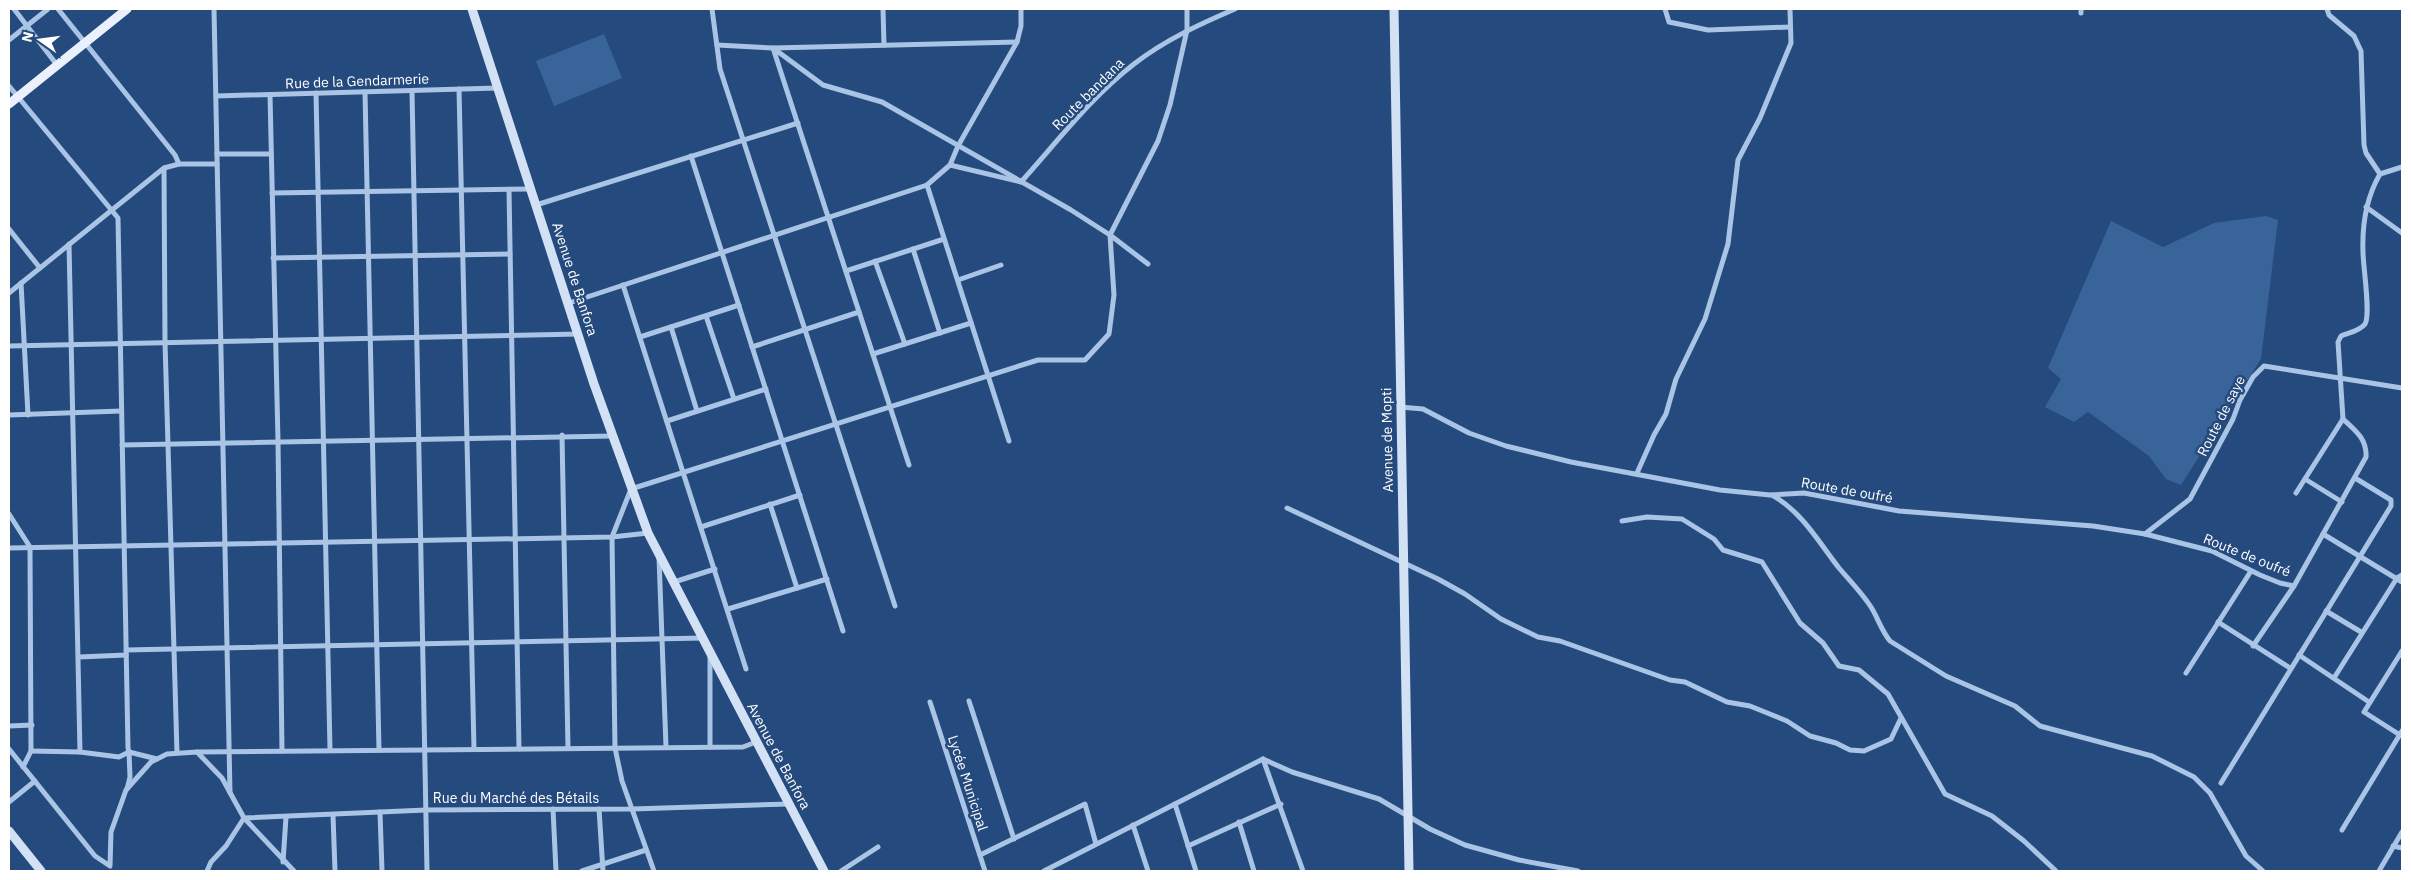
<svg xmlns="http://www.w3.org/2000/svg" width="2411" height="880" viewBox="0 0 2411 880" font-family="'IBM Plex Sans',sans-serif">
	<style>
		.green { fill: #39649a }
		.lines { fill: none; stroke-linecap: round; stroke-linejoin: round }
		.street { stroke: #aac4e5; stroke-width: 5 }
		.secondary { stroke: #d3e1f5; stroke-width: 9 }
		.primary { stroke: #eaf1fd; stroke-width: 9 }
		.labels { text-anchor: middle; stroke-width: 5; stroke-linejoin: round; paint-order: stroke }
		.street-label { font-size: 14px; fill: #fff; stroke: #254a7d }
	</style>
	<rect width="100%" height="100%" fill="#254a7d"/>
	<g class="green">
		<polygon points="604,34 622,78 554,106 536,61"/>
		<polygon points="2266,216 2278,220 2261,359 2181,485 2166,479 2149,456 2088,412 2074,422 2045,407 2061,379 2048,368 2111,221 2163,247 2214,223"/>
	</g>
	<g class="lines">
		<g class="street">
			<polyline points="14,9 57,65"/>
			<polyline points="58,9 175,155 179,164"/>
			<polyline points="214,9 230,793"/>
			<polyline points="712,9 720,69 895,606"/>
			<polyline points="883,9 884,45"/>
			<polyline points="1665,9 1669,22 1708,30 1790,27"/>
			<polyline points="2081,9 2081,13"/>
			<polyline points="2327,9 2329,15 2354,36 2361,51 2364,145 2366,153 2380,174"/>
			<polyline points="9,40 48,9"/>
			<polyline points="717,45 773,48 1017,42"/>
			<polyline points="9,86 118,218 128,748 129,752 157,759"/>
			<polyline points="459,89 474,749"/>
			<polyline points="412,91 427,871"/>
			<polyline points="365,92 379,750"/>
			<polyline points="316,93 330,750"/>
			<polyline points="270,95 278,441 282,751"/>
			<polyline points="216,96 498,88"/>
			<polyline points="217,154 271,154"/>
			<polyline points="691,156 843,631"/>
			<polyline points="950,165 958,146 1017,42 1021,26 1021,9"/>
			<polyline points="164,168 165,342 177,753"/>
			<polyline points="927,185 1009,441"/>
			<polyline points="509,190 519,749"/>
			<polyline points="272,193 531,189"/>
			<polyline points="536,205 798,123"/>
			<polyline points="2366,207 2402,233"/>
			<polyline points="9,229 40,268"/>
			<polyline points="913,249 940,333"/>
			<polyline points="273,258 510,254"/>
			<polyline points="875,261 905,344"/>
			<polyline points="846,271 944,239"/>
			<polyline points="958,280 1001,265"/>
			<polyline points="21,283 28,415"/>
			<polyline points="623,285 746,669"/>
			<polyline points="9,293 164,168 179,164 217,164"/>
			<path d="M569 303 927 185 950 165 1021 182C1057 142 1091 97 1134 64 1165 40 1200 24 1235 9"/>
			<polyline points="706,316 734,399"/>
			<polyline points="671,327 697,411"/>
			<polyline points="640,337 739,305"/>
			<polyline points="9,346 579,334"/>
			<polyline points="752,347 859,312"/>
			<polyline points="873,354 971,323"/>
			<polyline points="1400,407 1423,409 1469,433 1506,446 1571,462 1720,490 1770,495 1804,493 1899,511 2093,526 2145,534 2212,551 2260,575 2280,583 2294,586"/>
			<polyline points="9,415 121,411"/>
			<polyline points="667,421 766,389"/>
			<polyline points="562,435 568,748"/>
			<polyline points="122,445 612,436"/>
			<polyline points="909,465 773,48 823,85 882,102 1071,210 1110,235 1148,264"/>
			<polyline points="1637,473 1654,435 1666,414 1676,379 1705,319 1728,244 1738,160 1760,118 1791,43 1790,9"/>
			<polyline points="2305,479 2342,502"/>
			<path d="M2296 493 2343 419 2338 342 2341 336C2348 333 2360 331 2365 324 2371 315 2363 266 2363 252 2362 225 2366 198 2380 174L2402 167"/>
			<path d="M1772 495C1802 512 1818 541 1839 568 1850 581 1862 593 1871 607 1878 618 1881 630 1890 641L1946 676 2015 706 2040 726 2152 756 2194 777 2210 793 2246 856 2263 871"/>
			<polyline points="770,504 797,588"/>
			<polyline points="1287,508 1438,579 1465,594 1501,619 1538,637 1560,641 1670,680 1685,682 1727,702 1750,706 1787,721 1810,736 1836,743 1850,750 1864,751 1891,739 1901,718"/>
			<polyline points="9,514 30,547 31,751 23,767"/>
			<polyline points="1622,521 1647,517 1682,519 1714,539 1723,550 1762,562 1800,623 1823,643 1839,666 1859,670 1888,694 1945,794 1992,816 2024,841 2056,871"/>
			<polyline points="701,527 800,495"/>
			<polyline points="2145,534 2190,499 2233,419 2240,400 2253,377 2264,366 2402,388"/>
			<polyline points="2323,534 2402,582"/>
			<polyline points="9,548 612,537 648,533"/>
			<polyline points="659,558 666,747"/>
			<polyline points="674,582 715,569"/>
			<polyline points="728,609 827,579"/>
			<polyline points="2326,611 2361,632"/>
			<polyline points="2218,622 2290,668"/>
			<path d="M2253 646 2294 586 2366 457C2367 439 2356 431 2343 419"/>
			<polyline points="126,650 703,638"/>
			<polyline points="2299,655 2369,702"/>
			<polyline points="79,657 126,655"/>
			<polyline points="2186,673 2251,571"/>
			<polyline points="2334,678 2397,578 2402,575"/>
			<polyline points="969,701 1014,839"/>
			<polyline points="930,702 985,871"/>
			<polyline points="9,726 32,725"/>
			<polyline points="2400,735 2364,712 2402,651"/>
			<polyline points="710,747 710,657"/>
			<polyline points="9,749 95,856 110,866 111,832 126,790 151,762 167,754 197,752 222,778 244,818 294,871"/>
			<polyline points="31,751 80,752 69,244"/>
			<polyline points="80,752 119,757 129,752 130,777 127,789"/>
			<polyline points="197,752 743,747 756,742"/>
			<polyline points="1263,759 1292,772 1379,799 1430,829 1465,845 1519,860 1578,871"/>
			<polyline points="1263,759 1303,871"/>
			<polyline points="2221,783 2391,506 2391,500 2355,478"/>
			<polyline points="9,802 35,781"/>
			<polyline points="1175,804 1196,871"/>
			<polyline points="553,809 556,871"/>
			<polyline points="599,809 603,871"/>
			<polyline points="380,812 382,871"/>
			<polyline points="333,815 335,871"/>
			<polyline points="1239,822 1254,871"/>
			<polyline points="1133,825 1148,871"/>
			<polyline points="2342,830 2402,731"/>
			<polyline points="1188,846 1281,804"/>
			<polyline points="2393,846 2402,848"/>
			<polyline points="980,855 1085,804 1096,844"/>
			<polyline points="283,862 286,817"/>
			<polyline points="207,871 211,862 226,846 244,818 426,810 632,809 789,804"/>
			<polyline points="582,871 646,850"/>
			<polyline points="654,871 622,781 615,748 612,537 631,489 1038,360 1085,360 1109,334 1114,295 1110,235 1158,141 1170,105 1187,30 1187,9"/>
			<polyline points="841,871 878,847"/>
			<polyline points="1044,871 1263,759"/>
			<polyline points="2379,871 2402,832"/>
		</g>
		<g class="secondary">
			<polyline points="472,9 594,384 648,533 824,871"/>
			<polyline points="1394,9 1409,871"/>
			<polyline points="9,831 41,871"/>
		</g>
		<polyline class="primary" points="9,104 127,9"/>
	</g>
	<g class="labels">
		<g class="street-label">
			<text transform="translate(357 81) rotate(-2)" y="5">Rue de la Gendarmerie</text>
			<text transform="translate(1088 94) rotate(-45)" y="5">Route bandana</text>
			<text transform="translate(575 279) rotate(72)" y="5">Avenue de Banfora</text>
			<text transform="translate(2221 416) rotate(-63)" y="5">Route de saye</text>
			<text transform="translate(1387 440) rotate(-91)" y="5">Avenue de Mopti</text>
			<text transform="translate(1847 490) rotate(10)" y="5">Route de oufré</text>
			<text transform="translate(2247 555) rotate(22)" y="5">Route de oufré</text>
			<text transform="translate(779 756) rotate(62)" y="5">Avenue de Banfora</text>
			<text transform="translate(968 783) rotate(72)" y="5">Lycée Municipal</text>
			<text x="516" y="803">Rue du Marché des Bétails</text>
		</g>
	</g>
	<rect width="2411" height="880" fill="none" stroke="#ffffff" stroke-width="20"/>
	<g transform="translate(40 40) rotate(284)" stroke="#254a7d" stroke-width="4" paint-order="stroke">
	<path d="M0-4L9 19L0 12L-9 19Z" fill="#ffffff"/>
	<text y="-8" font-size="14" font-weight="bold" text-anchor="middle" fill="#ffffff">N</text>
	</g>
</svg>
